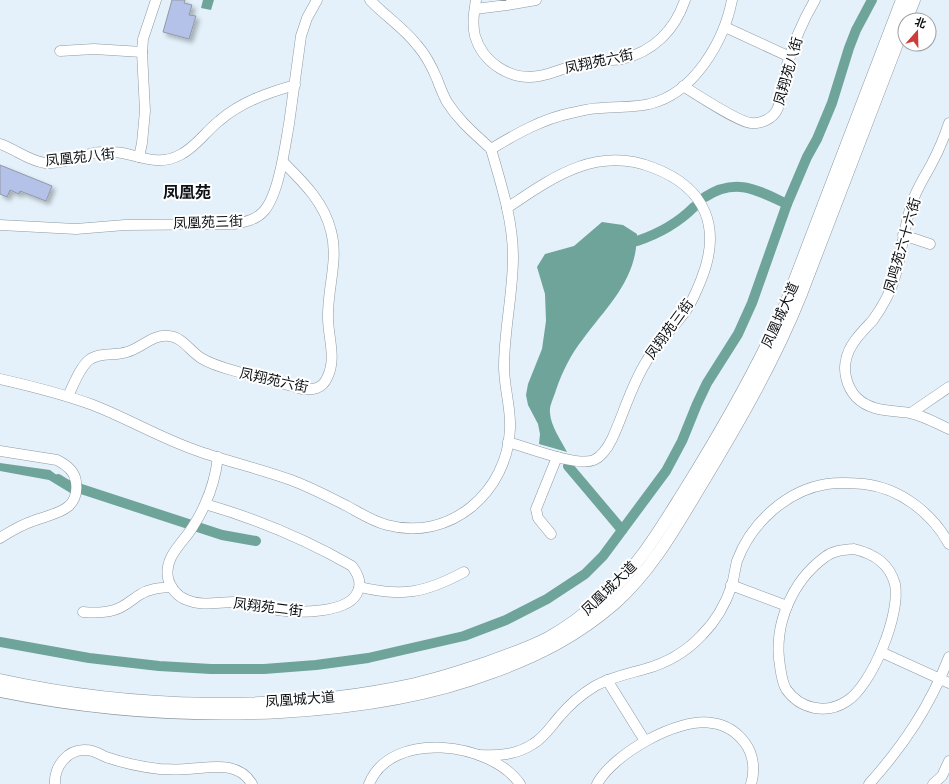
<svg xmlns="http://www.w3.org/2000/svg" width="949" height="784" viewBox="0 0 949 784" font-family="'Alegreya Sans','Noto Sans SC',sans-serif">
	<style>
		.water { fill: #6fa49a }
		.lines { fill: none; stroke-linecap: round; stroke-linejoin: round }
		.canal { stroke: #6fa49a; stroke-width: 10 }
		.building { fill: #b4c2e9; stroke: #9397a4; filter: url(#shadow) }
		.minor-casing { stroke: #8d99a1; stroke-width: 11 }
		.major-casing { stroke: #8d99a1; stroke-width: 13 }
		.minor { stroke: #fff; stroke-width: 10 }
		.major { stroke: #fff; stroke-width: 12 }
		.labels { text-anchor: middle; stroke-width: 4; stroke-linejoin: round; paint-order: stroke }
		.street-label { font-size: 14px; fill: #0d1114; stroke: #fff }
		.quarter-label { font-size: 16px; font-weight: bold; fill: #0d1114; stroke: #fff }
	</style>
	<defs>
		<filter id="shadow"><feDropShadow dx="3.5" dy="3.5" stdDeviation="2" flood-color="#0004"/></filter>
	</defs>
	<rect width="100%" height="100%" fill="#e4f1fa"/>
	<g class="water">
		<polygon points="203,0 214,0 211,10 201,8"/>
		<path d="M602 222 623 225 637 234C637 280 608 305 583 339 571 354 562 372 556 390 554 397 549 406 550 413 551 427 561 440 567 452L539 444 540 434 538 424 528 405 526 395 528 384 542 349 546 321 545 294 537 267 545 254 574 246Z"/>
		<polygon points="0,463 50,470 70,485 72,494 49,480 0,471"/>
	</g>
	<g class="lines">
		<g class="canal">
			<path d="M705 197C736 177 757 190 787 204"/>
			<path d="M637 241C658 234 678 223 694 207"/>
			<polyline points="568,466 622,530"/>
			<polyline points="58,479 66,484 222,535 256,541"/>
			<polyline points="0,642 89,658 159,666 211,669 264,669 316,665 368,658 464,636 506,620 547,599 585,574 603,556 666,471 682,441 697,404 707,383 738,334 752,303 787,204 807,157 817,139 832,103 849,48 856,30 872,0"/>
		</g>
	</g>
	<g class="building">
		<polygon points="172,0 185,0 184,3 192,5 189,15 196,16 189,39 163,32"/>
		<polygon points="0,165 52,186 46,201 20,191 19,194 10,190 7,197 0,194"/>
	</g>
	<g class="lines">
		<defs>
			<g id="minor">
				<path d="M370 0C385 16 404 28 417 45 426 55 432 67 437 79 440 87 443 95 447 102 459 121 475 134 491 149"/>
				<path d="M476 0C474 12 472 24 475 36 483 63 511 81 539 76 552 74 566 67 579 64 588 62 597 61 606 60 611 60 617 60 622 59 653 52 675 30 685 0"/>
				<polyline points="475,9 507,5 536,0"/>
				<polyline points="725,27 790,57"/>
				<polyline points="60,51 94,49 142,52"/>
				<path d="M683 86C696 94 738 122 751 123 761 124 772 119 777 110 783 98 783 81 786 68 793 44 802 22 815 0"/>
				<path d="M949 123C944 138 938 152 931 165 924 178 916 190 912 203 901 234 902 268 887 297 883 305 878 313 873 320 862 332 849 344 846 360 843 372 847 387 856 397 871 412 890 410 910 413 924 416 936 423 949 429"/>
				<path d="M0 144C15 149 29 161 45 163 65 165 83 152 104 152 110 152 116 152 122 153 143 157 159 166 180 155 196 147 205 132 219 121 241 102 267 93 295 85"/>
				<path d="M491 149C516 134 542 119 571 113 581 111 591 108 601 108 617 106 633 108 649 104 694 94 724 41 732 0"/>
				<polyline points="139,157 142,143 145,111 142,52 143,39 156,0"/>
				<path d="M507 208C553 177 597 145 654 168 706 188 722 228 701 280 697 290 693 300 687 309 674 328 657 342 646 362 631 386 624 413 612 439 608 447 603 456 594 460 577 467 527 447 508 442"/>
				<path d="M0 225 76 229 125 225 234 224C245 222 256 220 264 211 279 194 285 146 289 124 293 95 297 66 301 36L307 18 317 0"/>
				<polyline points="903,235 930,244"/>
				<path d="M0 379C31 386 63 394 93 405 129 419 162 439 198 451 229 462 261 469 291 480 310 487 329 497 347 506 360 513 372 521 387 525 450 542 508 492 510 428 511 408 504 387 504 367 504 330 513 294 513 257 513 220 501 184 491 149"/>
				<path d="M68 396C73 386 80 367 89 360 99 352 116 356 127 352 142 348 152 334 169 336 182 337 190 351 201 358 215 367 233 370 249 375 267 379 284 384 302 389 313 390 322 389 327 378 337 359 328 337 328 318 327 289 339 260 331 231 324 202 303 182 283 162"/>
				<polyline points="911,413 949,387"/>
				<path d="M0 451 57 460C67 465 75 471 76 482 80 512 53 513 33 521 21 525 11 531 0 538"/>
				<path d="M205 504C257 519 305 539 352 566 358 574 362 582 358 591 350 614 297 613 277 610 264 607 252 604 238 602 222 601 203 607 187 600 178 597 170 588 168 578 164 557 182 544 192 528 197 520 202 512 205 504 212 489 216 473 218 457"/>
				<polyline points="551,534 538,518 536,509 557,457"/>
				<path d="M854 549C874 554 889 563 895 584 901 614 872 685 847 701 826 715 800 709 786 689 782 682 781 673 780 666 773 625 792 581 825 557 834 550 844 550 854 549Z"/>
				<polyline points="731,585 787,606"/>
				<path d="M360 587C402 597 425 593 464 572"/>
				<path d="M83 612C94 613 104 613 114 610 125 607 132 599 141 594 150 588 161 588 172 587"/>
				<polyline points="881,652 949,683"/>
				<polyline points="607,680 645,741"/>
				<path d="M479 755C498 756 516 755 533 744 545 737 551 726 560 716 570 704 582 694 595 686 611 677 627 674 645 669 667 663 686 652 702 635 716 621 726 603 732 585 734 577 735 569 737 561 751 523 787 490 827 484 840 482 852 483 864 484 900 488 932 513 949 544"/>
				<path d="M55 784C54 767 67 749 86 750 94 750 99 754 106 757 123 763 142 767 160 769 169 769 178 770 187 769 210 768 238 760 252 784"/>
				<path d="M369 784C391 729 491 742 520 784"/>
				<path d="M597 784C613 754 678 717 712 723 726 725 737 732 745 743 754 755 755 771 751 784"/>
				<path d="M869 784C904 745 930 706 949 657"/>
				<polyline points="933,784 942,776 949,761"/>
			</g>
			<g id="major">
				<polyline points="906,20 914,0"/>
				<path d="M0 680C132 709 283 713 415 684 437 679 459 672 480 665 503 657 527 649 548 638 568 627 586 613 603 598 638 568 661 528 685 490 721 432 755 373 783 311L902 0"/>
				<path d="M0 691C93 710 186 717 281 712 353 708 425 698 493 672 539 655 577 636 615 603 650 572 674 530 698 490 736 427 774 362 801 294L905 23"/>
			</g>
		</defs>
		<use href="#minor" class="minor-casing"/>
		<use href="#major" class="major-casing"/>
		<use href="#minor" class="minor"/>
		<use href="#major" class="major"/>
	</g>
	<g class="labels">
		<g class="street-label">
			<text transform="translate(599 61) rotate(-12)" y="5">凤翔苑六街</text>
			<text transform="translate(788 71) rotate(-74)" y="5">凤翔苑八街</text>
			<text transform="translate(80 157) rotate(-6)" y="5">凤凰苑八街</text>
			<text transform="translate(208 222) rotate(-2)" y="5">凤凰苑三街</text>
			<text transform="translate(902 245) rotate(-74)" y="5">凤鸣苑六十六街</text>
			<text transform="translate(780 315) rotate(-66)" y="5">凤凰城大道</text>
			<text transform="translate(669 329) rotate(-54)" y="5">凤翔苑三街</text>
			<text transform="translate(274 380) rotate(12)" y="5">凤翔苑六街</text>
			<text transform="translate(609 588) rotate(-44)" y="5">凤凰城大道</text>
			<text transform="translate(268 607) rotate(7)" y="5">凤翔苑二街</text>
			<text transform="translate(300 699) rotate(-4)" y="5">凤凰城大道</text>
		</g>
		<g class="quarter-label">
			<text x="187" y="198">凤凰苑</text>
		</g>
	</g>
	<g transform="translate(917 32) rotate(20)"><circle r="19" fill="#ffffff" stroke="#9ea0a1"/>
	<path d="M0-3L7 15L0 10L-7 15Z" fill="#cb3d3a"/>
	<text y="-6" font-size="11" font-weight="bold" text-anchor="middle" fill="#0d1114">北</text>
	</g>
</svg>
